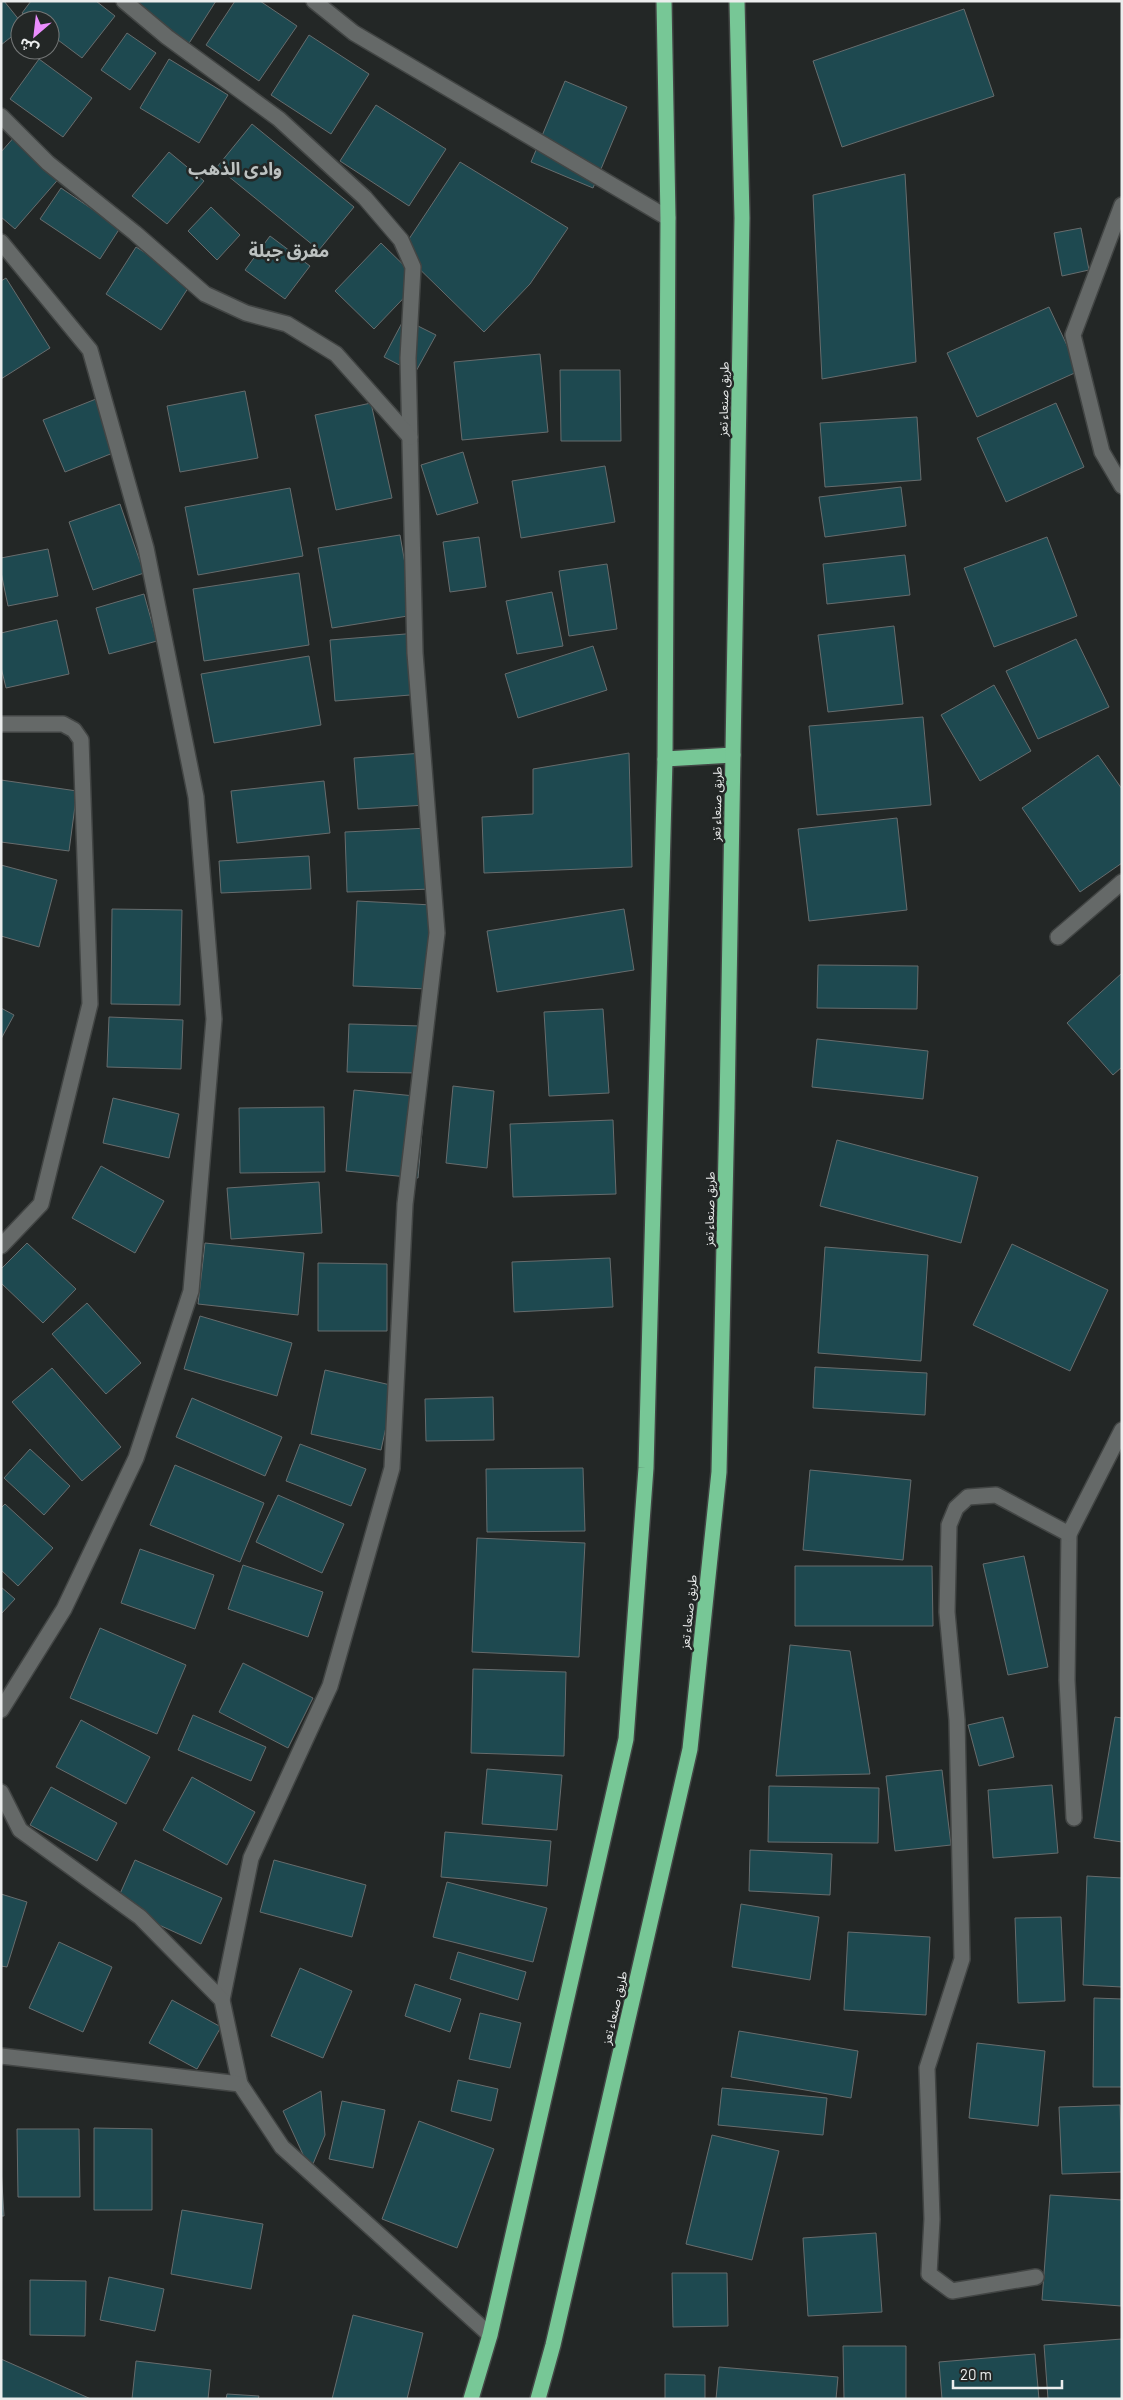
<svg xmlns="http://www.w3.org/2000/svg" width="1123" height="2400" viewBox="0 0 1123 2400" font-family="Barlow,'Noto Sans Arabic',sans-serif">
	<style>
		.building { fill: #1e4950; stroke: #676c6d }
		.lines { fill: none; stroke-linecap: round; stroke-linejoin: round }
		.street-casing { stroke: #424544; stroke-width: 18 }
		.highway-casing { stroke: #424544; stroke-width: 18 }
		.street { stroke: #656968; stroke-width: 15 }
		.highway { stroke: #77c796; stroke-width: 15 }
		.labels { text-anchor: middle; stroke-width: 5; stroke-linejoin: round; paint-order: stroke }
		.street-label { font-size: 12px; fill: #ebeded; stroke: #232726 }
		.district-label { font-size: 18px; font-weight: bold; fill: #bdc2c1; stroke: #232726 }
	</style>
	<rect width="100%" height="100%" fill="#232726"/>
	<g class="building">
		<polygon points="1,1 4,1 20,21 20,30 1,45"/>
		<polygon points="31,1 96,1 115,16 82,58 50,34 50,20 32,20 22,13"/>
		<polygon points="116,1 216,1 186,48"/>
		<polygon points="235,1 260,1 297,26 259,81 206,45"/>
		<polygon points="964,9 994,96 842,147 813,61"/>
		<polygon points="127,33 156,53 130,90 101,70"/>
		<polygon points="309,35 369,74 331,134 271,95"/>
		<polygon points="39,59 92,98 63,137 10,99"/>
		<polygon points="169,59 228,95 199,143 140,108"/>
		<polygon points="565,81 627,107 593,188 531,162"/>
		<polygon points="376,105 446,149 409,206 340,161"/>
		<polygon points="252,124 354,207 319,250 217,167"/>
		<polygon points="16,135 62,175 15,229 1,217 1,152"/>
		<polygon points="169,152 204,181 167,224 132,196"/>
		<polygon points="460,162 568,228 530,284 484,332 401,251"/>
		<polygon points="905,174 916,362 822,379 813,195"/>
		<polygon points="61,188 120,228 100,259 40,219"/>
		<polygon points="211,207 240,235 217,260 188,231"/>
		<polygon points="1081,228 1089,270 1062,276 1054,233"/>
		<polygon points="270,236 310,266 285,299 245,270"/>
		<polygon points="381,243 420,281 374,329 335,291"/>
		<polygon points="136,247 192,282 161,330 106,294"/>
		<polygon points="6,278 50,348 1,379 1,281"/>
		<polygon points="1049,307 1079,371 977,417 947,353"/>
		<polygon points="404,319 436,335 415,373 384,357"/>
		<polygon points="540,354 548,432 462,440 454,362"/>
		<polygon points="560,370 620,370 621,441 561,441"/>
		<polygon points="245,391 258,458 180,472 167,406"/>
		<polygon points="96,399 118,451 65,472 43,420"/>
		<polygon points="371,403 392,498 336,510 315,415"/>
		<polygon points="1056,403 1084,467 1006,502 977,438"/>
		<polygon points="917,417 921,480 825,487 820,423"/>
		<polygon points="463,452 478,503 437,515 421,465"/>
		<polygon points="605,466 615,522 521,538 512,481"/>
		<polygon points="901,487 906,526 825,537 819,497"/>
		<polygon points="290,488 303,556 198,575 185,507"/>
		<polygon points="120,504 144,573 93,590 69,522"/>
		<polygon points="400,535 414,615 332,628 318,548"/>
		<polygon points="479,537 486,587 450,592 443,542"/>
		<polygon points="1047,537 1077,616 994,647 964,568"/>
		<polygon points="48,549 58,596 8,606 1,572 1,558"/>
		<polygon points="905,555 910,595 827,604 823,564"/>
		<polygon points="607,564 617,629 569,636 559,571"/>
		<polygon points="299,573 309,645 204,661 193,589"/>
		<polygon points="552,592 563,646 517,654 506,601"/>
		<polygon points="144,594 157,641 109,654 96,608"/>
		<polygon points="57,620 69,674 6,688 1,667 1,633"/>
		<polygon points="894,626 903,704 828,712 818,635"/>
		<polygon points="418,633 423,694 335,701 330,640"/>
		<polygon points="1076,639 1109,707 1038,739 1006,671"/>
		<polygon points="593,646 607,690 518,718 505,674"/>
		<polygon points="309,656 321,725 214,743 201,674"/>
		<polygon points="994,685 1031,751 980,781 941,715"/>
		<polygon points="923,717 931,805 817,815 809,726"/>
		<polygon points="423,753 427,805 358,809 354,758"/>
		<polygon points="629,753 632,867 484,873 482,817 533,814 533,769"/>
		<polygon points="1098,755 1122,789 1122,863 1080,892 1022,808"/>
		<polygon points="1,780 77,791 69,851 1,842"/>
		<polygon points="324,781 330,833 237,843 231,791"/>
		<polygon points="897,818 907,910 809,921 798,829"/>
		<polygon points="429,828 432,889 347,892 345,832"/>
		<polygon points="309,856 311,889 221,893 219,861"/>
		<polygon points="1,865 57,880 39,947 1,936"/>
		<polygon points="357,901 432,905 428,989 353,986"/>
		<polygon points="112,909 182,910 180,1005 111,1004"/>
		<polygon points="624,909 634,970 497,992 487,931"/>
		<polygon points="818,965 918,966 917,1009 817,1008"/>
		<polygon points="1122,973 1122,1067 1113,1075 1067,1023"/>
		<polygon points="1,1008 14,1015 1,1039"/>
		<polygon points="603,1009 609,1093 549,1096 544,1012"/>
		<polygon points="109,1017 183,1020 181,1069 107,1067"/>
		<polygon points="349,1024 422,1026 421,1073 347,1072"/>
		<polygon points="817,1039 928,1051 923,1099 812,1087"/>
		<polygon points="453,1086 494,1091 487,1168 446,1163"/>
		<polygon points="354,1090 425,1097 418,1178 346,1171"/>
		<polygon points="113,1098 179,1114 169,1158 103,1143"/>
		<polygon points="324,1107 325,1172 240,1173 239,1108"/>
		<polygon points="613,1120 616,1194 513,1197 510,1124"/>
		<polygon points="837,1140 978,1177 961,1243 820,1206"/>
		<polygon points="101,1166 164,1201 135,1253 72,1218"/>
		<polygon points="319,1182 322,1233 231,1239 227,1188"/>
		<polygon points="27,1243 76,1289 43,1323 1,1283 1,1269"/>
		<polygon points="205,1243 304,1253 298,1315 198,1304"/>
		<polygon points="1012,1244 1108,1290 1070,1371 973,1325"/>
		<polygon points="825,1247 928,1255 921,1361 818,1353"/>
		<polygon points="610,1258 613,1307 514,1312 512,1262"/>
		<polygon points="318,1263 387,1264 387,1331 318,1331"/>
		<polygon points="87,1303 141,1363 106,1394 52,1334"/>
		<polygon points="200,1316 292,1343 277,1396 184,1369"/>
		<polygon points="815,1367 927,1373 925,1415 813,1408"/>
		<polygon points="52,1368 121,1447 82,1481 12,1402"/>
		<polygon points="325,1370 395,1386 381,1450 311,1434"/>
		<polygon points="493,1397 494,1440 426,1441 425,1399"/>
		<polygon points="192,1398 282,1437 265,1476 176,1437"/>
		<polygon points="300,1444 366,1469 351,1506 286,1481"/>
		<polygon points="30,1449 70,1486 44,1515 4,1478"/>
		<polygon points="175,1465 264,1503 240,1562 150,1525"/>
		<polygon points="583,1468 585,1531 487,1532 486,1469"/>
		<polygon points="810,1470 911,1480 903,1560 803,1550"/>
		<polygon points="278,1495 344,1524 322,1573 256,1542"/>
		<polygon points="5,1504 53,1548 18,1586 1,1570 1,1508"/>
		<polygon points="477,1538 585,1543 579,1657 472,1652"/>
		<polygon points="140,1549 214,1575 195,1629 121,1603"/>
		<polygon points="1024,1556 1048,1667 1008,1675 983,1564"/>
		<polygon points="243,1565 323,1592 308,1637 228,1609"/>
		<polygon points="795,1566 932,1566 933,1626 795,1626"/>
		<polygon points="1,1587 15,1599 1,1614"/>
		<polygon points="100,1628 186,1665 157,1734 70,1698"/>
		<polygon points="790,1645 850,1651 870,1774 776,1776"/>
		<polygon points="243,1663 313,1698 288,1748 219,1712"/>
		<polygon points="473,1669 566,1672 564,1756 471,1753"/>
		<polygon points="193,1715 266,1747 251,1781 178,1750"/>
		<polygon points="1003,1717 1014,1757 979,1766 968,1725"/>
		<polygon points="1115,1717 1122,1718 1122,1842 1094,1838"/>
		<polygon points="81,1720 150,1757 126,1804 56,1767"/>
		<polygon points="487,1769 562,1775 557,1830 482,1824"/>
		<polygon points="942,1770 951,1845 895,1851 886,1776"/>
		<polygon points="192,1777 255,1812 227,1865 163,1830"/>
		<polygon points="1052,1785 1058,1853 993,1858 988,1790"/>
		<polygon points="769,1786 879,1788 878,1843 768,1842"/>
		<polygon points="51,1787 117,1823 97,1861 30,1825"/>
		<polygon points="445,1832 551,1841 547,1886 441,1877"/>
		<polygon points="750,1850 832,1854 830,1895 749,1891"/>
		<polygon points="135,1860 222,1898 201,1944 115,1905"/>
		<polygon points="274,1860 366,1885 352,1937 260,1912"/>
		<polygon points="1087,1876 1122,1878 1122,1987 1083,1985"/>
		<polygon points="447,1882 547,1908 533,1962 433,1937"/>
		<polygon points="1,1894 27,1902 7,1967 1,1966"/>
		<polygon points="741,1904 819,1917 810,1980 732,1967"/>
		<polygon points="1061,1917 1065,2001 1018,2003 1015,1918"/>
		<polygon points="848,1932 930,1937 926,2015 844,2010"/>
		<polygon points="59,1942 112,1967 83,2032 29,2008"/>
		<polygon points="458,1952 526,1972 518,2000 450,1979"/>
		<polygon points="300,1968 352,1991 323,2058 271,2036"/>
		<polygon points="415,1984 461,1999 450,2032 405,2016"/>
		<polygon points="1094,1998 1122,1999 1122,2087 1093,2087"/>
		<polygon points="172,2000 221,2027 197,2069 149,2043"/>
		<polygon points="480,2013 521,2023 510,2068 469,2059"/>
		<polygon points="739,2031 858,2051 851,2098 731,2077"/>
		<polygon points="977,2043 1045,2051 1038,2126 969,2118"/>
		<polygon points="458,2080 498,2089 491,2121 451,2111"/>
		<polygon points="722,2088 827,2098 823,2135 718,2125"/>
		<polygon points="321,2091 325,2135 313,2164 306,2161 283,2111"/>
		<polygon points="342,2101 385,2110 373,2168 329,2159"/>
		<polygon points="1120,2105 1122,2172 1062,2174 1059,2107"/>
		<polygon points="419,2121 494,2149 457,2248 382,2219"/>
		<polygon points="94,2128 152,2129 152,2210 94,2210"/>
		<polygon points="17,2129 79,2129 80,2197 18,2197"/>
		<polygon points="712,2135 779,2151 752,2260 686,2244"/>
		<polygon points="1,2168 4,2216 1,2216"/>
		<polygon points="1050,2195 1122,2200 1121,2306 1042,2300"/>
		<polygon points="182,2210 263,2224 251,2289 171,2274"/>
		<polygon points="876,2233 882,2312 808,2316 803,2238"/>
		<polygon points="672,2273 727,2273 728,2326 673,2327"/>
		<polygon points="109,2277 164,2289 155,2331 100,2320"/>
		<polygon points="30,2280 86,2281 85,2336 30,2335"/>
		<polygon points="353,2315 423,2333 407,2399 332,2399"/>
		<polygon points="1122,2339 1122,2399 1048,2399 1044,2345"/>
		<polygon points="843,2346 906,2346 906,2399 844,2399"/>
		<polygon points="1035,2354 1039,2399 942,2399 939,2362"/>
		<polygon points="1,2359 91,2399 1,2399"/>
		<polygon points="136,2361 211,2370 208,2399 132,2399"/>
		<polygon points="719,2367 838,2377 836,2399 716,2399"/>
		<polygon points="665,2374 705,2375 705,2399 665,2399"/>
		<polygon points="227,2394 259,2396 258,2399 226,2399"/>
	</g>
	<g class="lines">
		<defs>
			<g id="street">
				<polyline points="124,1 167,37 279,119 365,198 401,240 413,267 408,358 415,653 437,933 405,1204 392,1468 330,1686 251,1858 222,2000"/>
				<polyline points="314,1 354,33 668,218"/>
				<polyline points="1,116 48,163 135,233 205,294 246,313 287,324 336,354 410,437"/>
				<polyline points="1122,205 1073,335 1102,452 1122,486"/>
				<polyline points="1,242 90,350 146,548 196,797 214,1019 191,1291 136,1458 64,1609 1,1710"/>
				<polyline points="1,724 63,724 74,730 81,740 90,1004 41,1204 1,1246"/>
				<polyline points="1058,937 1122,882"/>
				<polyline points="1069,1534 1067,1680 1074,1818"/>
				<polyline points="1,1792 20,1830 140,1917 222,2000 240,2084 282,2147 490,2335"/>
				<polyline points="1,2056 240,2084"/>
				<polyline points="1036,2277 952,2291 929,2274 932,2219 927,2068 962,1959 957,1720 947,1612 949,1525 956,1508 968,1497 996,1495 1069,1534 1122,1430"/>
			</g>
			<g id="highway">
				<polyline points="665,759 733,755"/>
				<polyline points="471,2399 490,2335 626,1739 646,1468 665,759 668,218 664,1"/>
				<polyline points="538,2399 553,2345 690,1749 719,1472 727,1108 742,218 737,1"/>
			</g>
		</defs>
		<use href="#street" class="street-casing"/>
		<use href="#highway" class="highway-casing"/>
		<use href="#street" class="street"/>
		<use href="#highway" class="highway"/>
	</g>
	<g class="labels">
		<g class="street-label">
			<text transform="translate(724 399) rotate(-89)" y="4">طريق صنعاء تعز</text>
			<text transform="translate(717 804) rotate(-89)" y="4">طريق صنعاء تعز</text>
			<text transform="translate(710 1209) rotate(-89)" y="4">طريق صنعاء تعز</text>
			<text transform="translate(689 1612) rotate(-84)" y="4">طريق صنعاء تعز</text>
			<text transform="translate(615 2008) rotate(-77)" y="4">طريق صنعاء تعز</text>
		</g>
		<g class="district-label">
			<text x="235" y="175">وادى الذهب</text>
			<text x="289" y="257">مفرق جبلة</text>
		</g>
	</g>
	<rect width="1123" height="2400" fill="none" stroke="#ebeded" stroke-width="5"/>
	<g transform="translate(35 35) rotate(208)"><circle r="24" fill="#232726" stroke="#737676"/>
	<path d="M0-4L9 19L0 12L-9 19Z" fill="#ea8dfd"/>
	<text y="-8" font-size="14" font-weight="bold" text-anchor="middle" fill="#ebeded">ش</text>
	</g>
	<path d="M953 2380v8h109v-8" fill="none" stroke="#ebeded" stroke-width="2.5"/>
	<text x="960" y="2380" font-size="15" fill="#ebeded" stroke="#232726" stroke-width="4" paint-order="stroke">20 m</text>
</svg>
